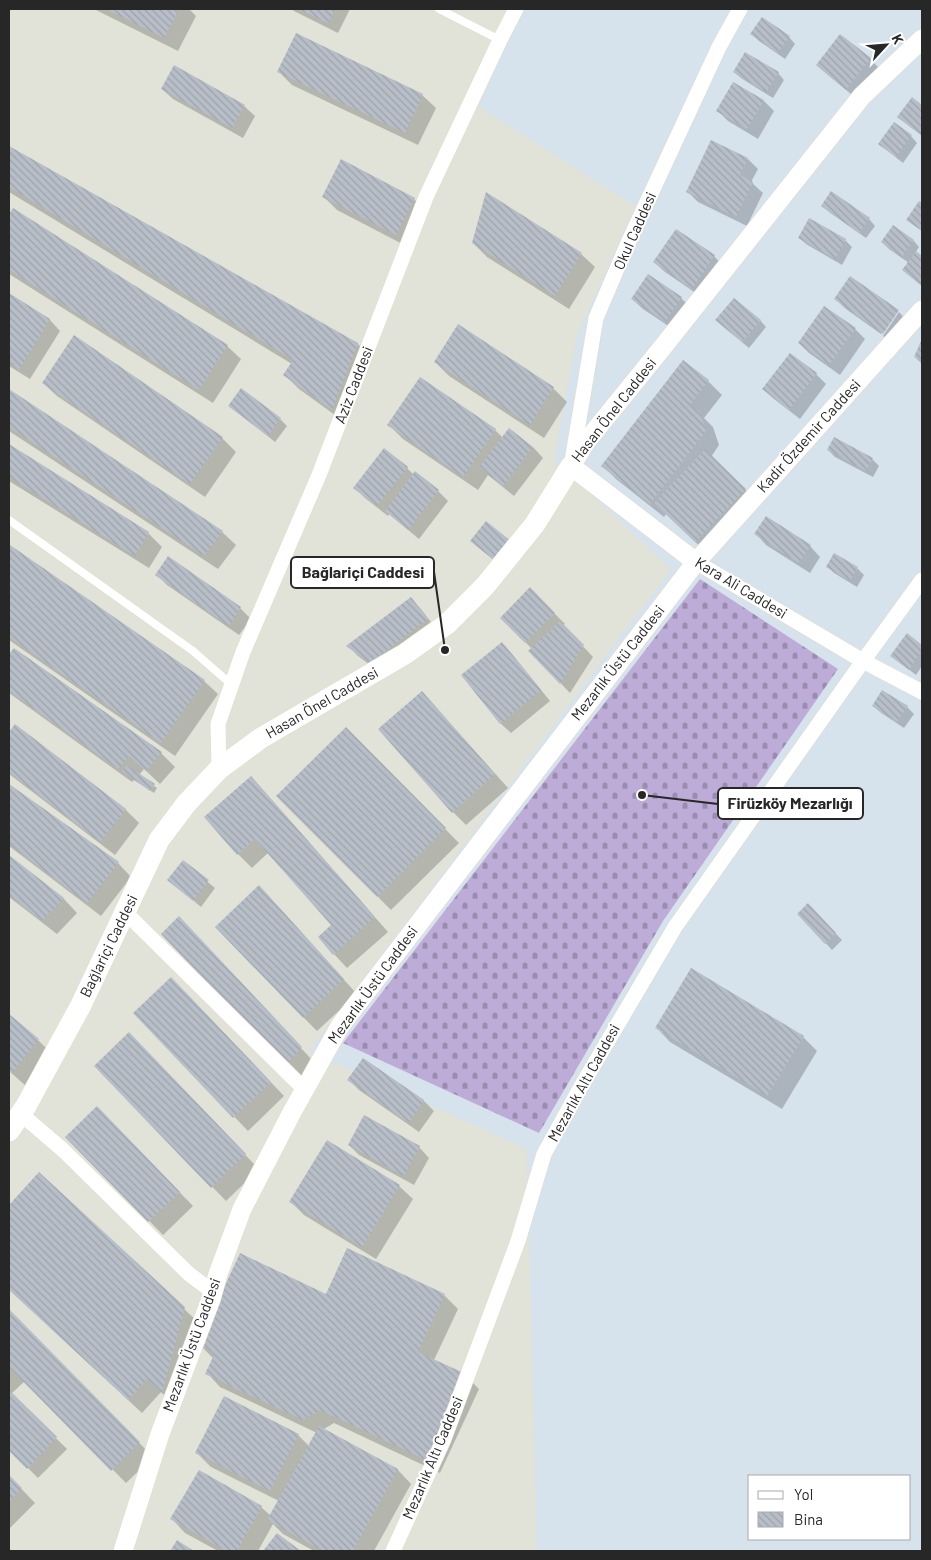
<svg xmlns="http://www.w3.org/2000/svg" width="931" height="1560" viewBox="0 0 931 1560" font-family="Barlow,sans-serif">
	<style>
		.industrial { fill: #e1e3d8 }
		.cemetery { fill: url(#cemetery-stones) }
		.shadow { fill: #0003 }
		.building { fill: url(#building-back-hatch) }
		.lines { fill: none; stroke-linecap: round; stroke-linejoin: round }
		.service-casing { stroke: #e3dccc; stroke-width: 9 }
		.minor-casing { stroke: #e3dccc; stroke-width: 16 }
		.tertiary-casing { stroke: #e3dccc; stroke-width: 20 }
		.secondary-casing { stroke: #e3dccc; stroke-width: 22 }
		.service { stroke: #fff; stroke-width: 8 }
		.minor { stroke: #fff; stroke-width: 15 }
		.tertiary { stroke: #fff; stroke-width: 19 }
		.secondary { stroke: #fff; stroke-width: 21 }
		.labels { text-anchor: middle; stroke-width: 4; stroke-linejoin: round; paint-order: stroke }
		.street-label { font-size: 15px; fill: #272727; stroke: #fff }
		.leader { fill: none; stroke: #272727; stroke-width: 2 }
		.callout-dot { fill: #272727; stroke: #fff; stroke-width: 2 }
		.callout { fill: #fff; stroke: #272727; stroke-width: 2 }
		.callout-label { font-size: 16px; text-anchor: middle; font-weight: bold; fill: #272727 }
	</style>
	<defs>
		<pattern id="cemetery-stones" width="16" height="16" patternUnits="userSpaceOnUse" patternTransform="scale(1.25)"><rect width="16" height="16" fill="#beacd8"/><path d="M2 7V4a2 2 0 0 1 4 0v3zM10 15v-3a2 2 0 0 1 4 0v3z" fill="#9a8caf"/></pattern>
		<pattern id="building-back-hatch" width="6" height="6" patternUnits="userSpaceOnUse" patternTransform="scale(1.25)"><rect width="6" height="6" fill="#b7bec7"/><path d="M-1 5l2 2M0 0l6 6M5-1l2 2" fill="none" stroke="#9da3ab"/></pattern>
	</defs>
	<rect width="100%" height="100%" fill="#d6e2ec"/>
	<polygon class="industrial" points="9,9 508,9 467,99 635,206 577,335 554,460 671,569 309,1051 527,1149 537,1551 9,1551"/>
	<polygon class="cemetery" points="700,579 838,669 663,921 539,1133 343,1043"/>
	<g class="shadow">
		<polygon points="94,9 189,9 196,16 178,51"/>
		<polygon points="292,9 350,9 338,33 294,11"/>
		<polygon points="752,34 789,37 795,44 785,59 759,41"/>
		<polygon points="841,36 870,59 881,70 857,99 828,75 817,65"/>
		<polygon points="279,72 422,95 436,108 418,145 292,85"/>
		<polygon points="734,72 778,73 784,80 773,98 741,78"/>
		<polygon points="734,83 764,101 774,111 758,139 728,121 718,111"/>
		<polygon points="162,89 244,106 255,116 243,138 173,99"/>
		<polygon points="911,136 917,143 903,163 879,144"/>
		<polygon points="9,148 358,344 371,358 346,423 299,389 285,375 292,364 9,192"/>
		<polygon points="748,159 758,169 751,182 763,193 747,226 698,202 688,192"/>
		<polygon points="342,161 414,199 428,213 410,248 337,210 323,196"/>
		<polygon points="823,206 869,219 875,226 866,238 829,212"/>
		<polygon points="13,210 227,346 241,359 213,403 9,274 9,216"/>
		<polygon points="810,220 845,240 852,247 842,265 806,244 800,238"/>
		<polygon points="676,230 714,256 724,267 703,298 665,272 654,262"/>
		<polygon points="913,240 919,247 915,253 922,258 922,286 903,270 909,263 889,249 882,242"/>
		<polygon points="473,243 581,254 595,267 569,309 487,257"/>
		<polygon points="850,278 898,311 881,334 846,309 835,299"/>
		<polygon points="9,295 50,320 60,331 30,379 9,366"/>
		<polygon points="681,298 691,308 676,331 643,309 632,299"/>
		<polygon points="899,312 908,322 893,343 883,336"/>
		<polygon points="760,320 766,327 749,348 724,327"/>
		<polygon points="459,326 553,388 567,402 544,438 449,376 435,362"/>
		<polygon points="855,329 865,339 840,375 809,353 799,343"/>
		<polygon points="922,342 922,364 915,357"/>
		<polygon points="683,361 708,381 722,395 704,418 713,427 719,445 711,457 759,503 709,555 666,514 664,517 616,479 603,466"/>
		<polygon points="816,374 826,384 800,419 774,399 764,389"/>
		<polygon points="43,383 222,438 236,452 205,497 57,396"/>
		<polygon points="9,390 222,532 236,545 218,569 9,431"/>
		<polygon points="241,390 280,419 287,426 275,442 230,406"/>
		<polygon points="389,425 495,430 503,438 533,447 543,458 514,496 488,475 478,490 403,439"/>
		<polygon points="9,446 148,533 162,547 149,568 9,481"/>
		<polygon points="828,450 872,459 879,466 873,477 835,457"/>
		<polygon points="407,468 414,475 416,473 438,491 448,501 419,539 389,514 388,516 365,498 355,488"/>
		<polygon points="756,534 810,546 820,557 810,573 766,545"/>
		<polygon points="9,548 204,681 218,694 175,756 9,640"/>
		<polygon points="168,558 240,608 251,619 239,635 167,585 157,575"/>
		<polygon points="827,566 857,568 864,575 857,587 834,573"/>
		<polygon points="530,589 565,624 563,625 593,657 570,693 530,651 532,649 502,618"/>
		<polygon points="411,599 421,609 437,630 381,673 358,656 348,646"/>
		<polygon points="907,635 922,646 922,666 916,675 892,656"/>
		<polygon points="502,643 512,654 550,701 511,733 500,723"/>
		<polygon points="14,649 161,753 175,767 160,784 144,769 139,775 157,788 154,793 134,780 132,782 9,693 9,656"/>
		<polygon points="422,692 508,788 466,825 453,812"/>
		<polygon points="873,706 907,707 914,714 904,728 880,712"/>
		<polygon points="15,726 125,809 139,823 115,855 9,774 9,734"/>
		<polygon points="346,729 459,843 391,910 278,796"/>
		<polygon points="251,777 264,791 388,932 347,968 334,954 333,925 269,852 252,868 238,854"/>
		<polygon points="9,785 118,863 131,877 101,916 9,846"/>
		<polygon points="9,857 64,899 77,913 57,934 9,897"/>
		<polygon points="183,862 215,888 201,907 169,880"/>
		<polygon points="272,901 357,994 317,1031 303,1017"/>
		<polygon points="808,905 842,940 832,950 799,914"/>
		<polygon points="193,932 314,1062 301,1078 287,1065"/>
		<polygon points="185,992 284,1096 248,1131 135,1013"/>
		<polygon points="9,1016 38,1040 52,1054 26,1086 9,1071"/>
		<polygon points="657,1028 803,1037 817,1051 782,1109 670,1042"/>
		<polygon points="142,1048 259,1169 226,1201 96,1066"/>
		<polygon points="364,1059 424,1101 434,1111 419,1132 359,1090 349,1080"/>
		<polygon points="110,1121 193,1206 163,1235 67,1137"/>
		<polygon points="349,1145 419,1147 429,1158 414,1185 359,1155"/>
		<polygon points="39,1174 198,1322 176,1406 161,1392 142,1413 9,1289 9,1206"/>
		<polygon points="399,1186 413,1199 376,1259 304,1215 290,1201"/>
		<polygon points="327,1295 444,1295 458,1309 434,1360 465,1375 479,1389 440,1473 334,1423 324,1429 398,1470 411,1484 374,1551 314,1551 283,1534 273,1524 258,1551 218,1551 185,1533 172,1519 199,1471 261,1507 271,1516 279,1501 211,1467 197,1453 298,1435 309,1446 317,1433 220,1387 207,1373 213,1358 199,1344"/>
		<polygon points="9,1310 153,1457 126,1483 25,1381 11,1394 67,1449 38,1478 9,1449"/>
		<polygon points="9,1476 35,1503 9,1529"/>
	</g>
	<g class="building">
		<polygon points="106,9 179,9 164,38"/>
		<polygon points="298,9 335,9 328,23"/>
		<polygon points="762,17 790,36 778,53 750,34"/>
		<polygon points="296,33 423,94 405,133 277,72"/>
		<polygon points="840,34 871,58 846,90 816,65"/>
		<polygon points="745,52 779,72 766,92 733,72"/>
		<polygon points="174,65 245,105 232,128 161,89"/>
		<polygon points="733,82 764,100 747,129 716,111"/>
		<polygon points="912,97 922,105 922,136 897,117"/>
		<polygon points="894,122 912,135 896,157 878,144"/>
		<polygon points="711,140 748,158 740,175 753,182 736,217 686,192"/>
		<polygon points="9,146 358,343 332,410 283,375 293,360 9,187"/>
		<polygon points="341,159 415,198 396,235 322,197"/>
		<polygon points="831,191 870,218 859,233 821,206"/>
		<polygon points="486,192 582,253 555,296 472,243"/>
		<polygon points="919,201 922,203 922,231 906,220"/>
		<polygon points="13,208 228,345 199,390 9,270 9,214"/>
		<polygon points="809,218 846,239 835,259 798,238"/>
		<polygon points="893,225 914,240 902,257 881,242"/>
		<polygon points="676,229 715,255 692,289 653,262"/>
		<polygon points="916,251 922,256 922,286 902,270"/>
		<polygon points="648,274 682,297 665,322 631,299"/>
		<polygon points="850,276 899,310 883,334 834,299"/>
		<polygon points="9,293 50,319 19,370 9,363"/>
		<polygon points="734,298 761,320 742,342 715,320"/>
		<polygon points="824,306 856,328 829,365 798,343"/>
		<polygon points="458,324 554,387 530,425 434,362"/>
		<polygon points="74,335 223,437 190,484 42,383"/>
		<polygon points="922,339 922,361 914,357"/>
		<polygon points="790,353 817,373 789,410 762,389"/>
		<polygon points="683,360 709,380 690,405 700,412 706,431 650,504 601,466"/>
		<polygon points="420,377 496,429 463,477 387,425"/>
		<polygon points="241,388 281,418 268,436 228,406"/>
		<polygon points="9,389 223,531 204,556 9,427"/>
		<polygon points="509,428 533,447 503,486 479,467"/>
		<polygon points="834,437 873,458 866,471 827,450"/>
		<polygon points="9,444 149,532 135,556 9,477"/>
		<polygon points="384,448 408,467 377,506 353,488"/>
		<polygon points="705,449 746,489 695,542 654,503"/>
		<polygon points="415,471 439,490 408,530 385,511"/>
		<polygon points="766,516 811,545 799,563 754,534"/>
		<polygon points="486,521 511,541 495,561 470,541"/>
		<polygon points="10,545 205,680 161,743 9,637 9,546"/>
		<polygon points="834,553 858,567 850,581 826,567"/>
		<polygon points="168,556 241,607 229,626 155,575"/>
		<polygon points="530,587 555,613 525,643 500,618"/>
		<polygon points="411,597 428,619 370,663 346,646"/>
		<polygon points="560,621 584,645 560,684 528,651"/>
		<polygon points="907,633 922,645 922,651 909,670 890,656"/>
		<polygon points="502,642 541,690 500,724 461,675"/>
		<polygon points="14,648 162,752 146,771 129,756 118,769 9,691 9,654"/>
		<polygon points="882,690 908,706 897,722 872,706"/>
		<polygon points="422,691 495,774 452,813 378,729"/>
		<polygon points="15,724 126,809 100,842 9,772 9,732"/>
		<polygon points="346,727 446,828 377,897 276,796"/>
		<polygon points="126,765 155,784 150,791 122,771"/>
		<polygon points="251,776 375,917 333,955 318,937 331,925 255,839 237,855 204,817"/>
		<polygon points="9,784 119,862 87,903 9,844"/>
		<polygon points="9,855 64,898 42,921 9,895"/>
		<polygon points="183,860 209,880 193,901 167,880"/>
		<polygon points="259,885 344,979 303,1018 215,927"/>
		<polygon points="808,903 836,933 825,944 797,914"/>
		<polygon points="179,916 302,1047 286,1065 161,934"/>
		<polygon points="691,968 804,1036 767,1096 655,1028"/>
		<polygon points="171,977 271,1082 233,1118 133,1013"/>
		<polygon points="9,1014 39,1039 12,1073 9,1070"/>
		<polygon points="129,1032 246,1154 211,1188 94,1066"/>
		<polygon points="363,1058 424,1100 409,1123 347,1080"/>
		<polygon points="97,1106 180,1192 148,1222 65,1137"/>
		<polygon points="364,1115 420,1146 404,1176 348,1145"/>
		<polygon points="327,1140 400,1185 362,1247 289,1202"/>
		<polygon points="39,1172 185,1307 162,1393 147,1379 128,1400 9,1290 9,1205"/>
		<polygon points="347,1248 445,1294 418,1352 466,1374 426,1460 320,1410 303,1420 205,1374 215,1353 198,1344 240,1253 326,1294"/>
		<polygon points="9,1309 140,1442 111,1471 10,1368 9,1370"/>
		<polygon points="9,1390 57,1437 27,1469 9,1451"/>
		<polygon points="224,1396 299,1434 270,1491 195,1453"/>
		<polygon points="319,1426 398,1469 353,1551 323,1551 267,1520"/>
		<polygon points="199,1470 262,1506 237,1551 226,1551 170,1519"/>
		<polygon points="9,1475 22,1488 9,1502"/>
		<polygon points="277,1533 301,1551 263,1551"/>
		<polygon points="177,1540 194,1551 170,1551"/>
	</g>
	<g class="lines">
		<defs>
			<g id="service">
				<polyline points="439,9 500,40"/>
				<polyline points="9,520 193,651 232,685"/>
			</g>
			<g id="minor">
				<polyline points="572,461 596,318 628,243 719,47 740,9"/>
				<polyline points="696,562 863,661 922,692"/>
				<polyline points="219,769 218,724 243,652 319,475 426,197 500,40 516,9"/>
				<polyline points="125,912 304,1089"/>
				<polyline points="21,1114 63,1150 189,1274 213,1292"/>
				<polyline points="393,1551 443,1441 518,1241 544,1154 579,1090 675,927 863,661 922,580"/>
			</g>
			<g id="tertiary">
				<polyline points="696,562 571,466 585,443 662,348 862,96 922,39"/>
				<polyline points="123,1551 160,1434 211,1299 218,1274 242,1209 291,1114 340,1026 696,562 922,310"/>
			</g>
			<polyline id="secondary" points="9,1131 26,1106 81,1005 159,840 186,804 219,769 261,738 405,654 447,624 485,586 535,524 571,466"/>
		</defs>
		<use href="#service" class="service-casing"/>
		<use href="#minor" class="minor-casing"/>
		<use href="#tertiary" class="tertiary-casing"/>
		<use href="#secondary" class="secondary-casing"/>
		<use href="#service" class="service"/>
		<use href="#minor" class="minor"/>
		<use href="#tertiary" class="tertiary"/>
		<use href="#secondary" class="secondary"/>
	</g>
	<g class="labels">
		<g class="street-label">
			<text transform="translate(635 231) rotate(-66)" y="5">Okul Caddesi</text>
			<text transform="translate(354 385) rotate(-69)" y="5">Aziz Caddesi</text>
			<text transform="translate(614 410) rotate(-52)" y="5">Hasan Önel Caddesi</text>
			<text transform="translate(809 436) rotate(-48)" y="5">Kadir Özdemir Caddesi</text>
			<text transform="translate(741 588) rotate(31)" y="5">Kara Ali Caddesi</text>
			<text transform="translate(618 663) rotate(-52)" y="5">Mezarlık Üstü Caddesi</text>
			<text transform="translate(322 703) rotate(-30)" y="5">Hasan Önel Caddesi</text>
			<text transform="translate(109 946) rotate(-64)" y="5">Bağlariçi Caddesi</text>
			<text transform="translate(373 985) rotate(-54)" y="5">Mezarlık Üstü Caddesi</text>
			<text transform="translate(584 1083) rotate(-61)" y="5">Mezarlık Altı Caddesi</text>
			<text transform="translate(192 1345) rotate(-70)" y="5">Mezarlık Üstü Caddesi</text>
			<text transform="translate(433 1458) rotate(-67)" y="5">Mezarlık Altı Caddesi</text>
		</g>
	</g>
	<path class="leader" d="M445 650L434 572M642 795L718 804"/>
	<g class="callout-dot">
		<circle cx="445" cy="650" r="5"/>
		<circle cx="642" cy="795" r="5"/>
	</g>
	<g class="callout">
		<rect x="291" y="557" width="143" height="31" rx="5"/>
		<rect x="718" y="788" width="145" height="31" rx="5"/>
	</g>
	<g class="callout-label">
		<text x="363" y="578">Bağlariçi Caddesi</text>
		<text x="790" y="809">Firüzköy Mezarlığı</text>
	</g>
	<rect width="931" height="1560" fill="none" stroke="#272727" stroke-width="20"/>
	<rect x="748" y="1475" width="162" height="65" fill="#ffffff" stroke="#a9a9a9"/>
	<rect x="758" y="1491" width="25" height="8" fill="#ffffff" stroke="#a9a9a9"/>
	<text x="794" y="1500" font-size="15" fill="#272727">Yol</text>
	<rect x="758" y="1512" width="25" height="15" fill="url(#building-back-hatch)" stroke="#a9a9a9"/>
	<text x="794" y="1525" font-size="15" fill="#272727">Bina</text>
	<g transform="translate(886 45) rotate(64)" stroke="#ffffff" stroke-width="4" paint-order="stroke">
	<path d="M0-4L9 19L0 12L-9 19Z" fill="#272727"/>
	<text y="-8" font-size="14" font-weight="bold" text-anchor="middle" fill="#272727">K</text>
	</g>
</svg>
